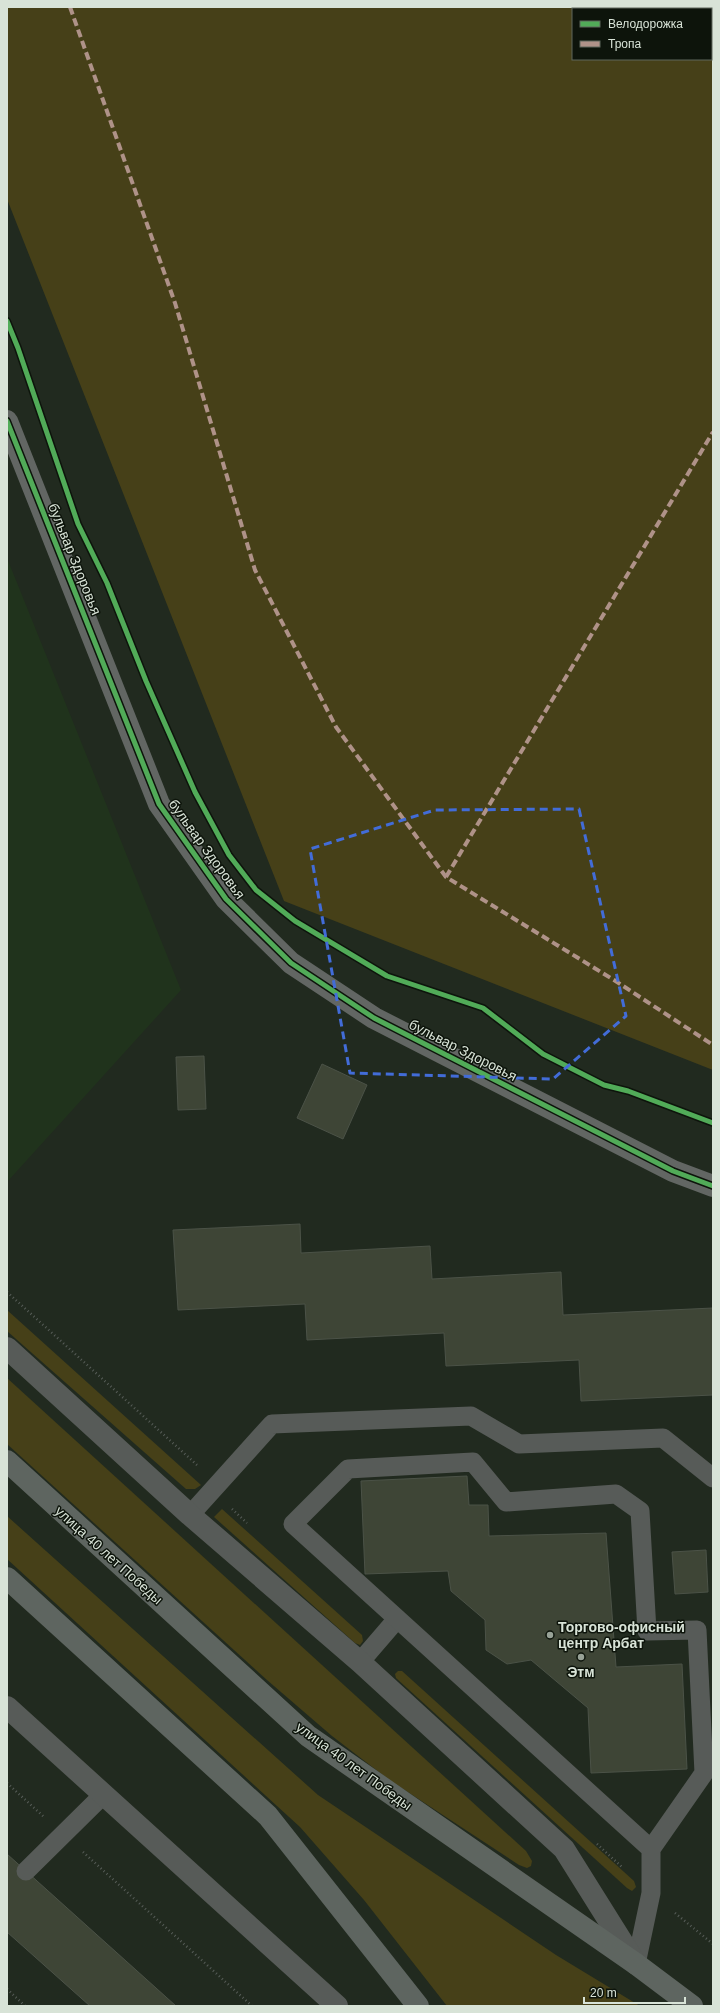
<svg xmlns="http://www.w3.org/2000/svg" width="720" height="2013" viewBox="0 0 720 2013" font-family="Arial,sans-serif">
	<style>
		.built { fill: #20331c }
		.green { fill: #464018; fill-rule: evenodd }
		.building { fill: #3e4536; stroke: #4b5247 }
		.lines { fill: none; stroke-linecap: round; stroke-linejoin: round }
		.path { stroke: #575d58; stroke-width: 2.5; stroke-dasharray: 1 3; stroke-linecap: butt }
		.lane { stroke: #575b58; stroke-width: 19 }
		.street { stroke: #575b58; stroke-width: 22 }
		.secondary { stroke: #626663; stroke-width: 22 }
		.primary { stroke: #5e6560; stroke-width: 22 }
		.quiet { stroke: #af9288; stroke-width: 4; stroke-dasharray: 8 4; stroke-linecap: butt }
		.cycleway-casing { stroke: #0d140b; stroke-width: 8 }
		.cycleway { stroke: #51ab58; stroke-width: 5 }
		.marked { fill: none; stroke: #426cd8; stroke-width: 3; stroke-dasharray: 8 5; stroke-linejoin: round }
		.poi-dot { fill: #98a297; stroke: #0d140b; stroke-width: 1.5 }
		.labels { text-anchor: middle; stroke-width: 3; stroke-linejoin: round; paint-order: stroke }
		.street-label { font-size: 14px; fill: #d8e3d7; stroke: #0d140b }
		.poi-label { font-size: 14px; font-weight: bold; fill: #d8e3d7; stroke: #0d140b; text-anchor: start }
	</style>
	<rect width="100%" height="100%" fill="#212a1f"/>
	<polygon class="built" points="7,558 181,990 7,1182"/>
	<g class="green">
		<path d="M7 7H713V1070L284 901 7 199ZM573 9H711V59H573Z"/>
		<polygon points="7,1310 201,1485 195,1489 186,1489 7,1331"/>
		<polygon points="7,1378 526,1851 532,1861 531,1866 527,1868 519,1865 388,1779 332,1736 267,1680 7,1444"/>
		<polygon points="222,1509 362,1635 363,1641 360,1645 355,1643 214,1517"/>
		<polygon points="7,1516 318,1795 556,1955 640,2006 447,2006 364,1900 300,1827 7,1559"/>
		<polygon points="398,1671 402,1671 634,1881 636,1887 632,1891 627,1888 396,1678 395,1674"/>
	</g>
	<g class="building">
		<polygon points="204,1056 206,1109 178,1110 176,1057"/>
		<polygon points="322,1064 367,1085 343,1139 297,1118"/>
		<polygon points="300,1224 301,1253 430,1246 432,1279 561,1272 563,1315 713,1308 713,1395 581,1401 579,1360 446,1366 444,1333 307,1340 305,1304 178,1310 173,1230"/>
		<polygon points="467,1476 469,1505 488,1505 489,1536 606,1533 616,1667 682,1664 687,1769 591,1773 588,1708 531,1660 507,1664 486,1650 485,1620 451,1591 448,1571 365,1574 361,1481"/>
		<polygon points="706,1550 708,1592 675,1594 672,1552"/>
		<polygon points="7,1854 176,2006 90,2006 7,1932"/>
	</g>
	<g class="lines">
		<g class="path">
			<polyline points="7,1292 197,1465"/>
			<polyline points="232,1509 247,1523"/>
			<polyline points="7,1783 44,1817"/>
			<polyline points="597,1844 623,1868"/>
			<polyline points="83,1852 252,2006"/>
			<polyline points="675,1913 713,1944"/>
			<polyline points="7,1989 25,2006"/>
		</g>
		<g class="lane">
			<polyline points="190,1515 272,1424 471,1416 519,1444 663,1438 713,1478"/>
			<polyline points="360,1662 397,1619"/>
			<polyline points="26,1871 103,1795"/>
			<polyline points="636,1964 651,1893 651,1849 293,1524 348,1469 473,1462 506,1502 616,1494 640,1511 647,1631 697,1630 704,1773 651,1849"/>
		</g>
		<g class="street">
			<polyline points="7,1348 190,1515 360,1662 564,1849 636,1964"/>
			<polyline points="7,1707 337,2006"/>
		</g>
		<polyline class="secondary" points="7,421 159,804 226,899 291,963 374,1018 673,1171 713,1186"/>
		<g class="primary">
			<polyline points="7,1461 308,1736 636,1964 692,2006"/>
			<polyline points="7,1578 268,1816 418,2006"/>
		</g>
		<g class="quiet">
			<polyline points="70,7 175,303 255,570 336,727 446,877 614,980 713,1045"/>
			<polyline points="446,877 713,432"/>
		</g>
		<defs>
			<g id="cycleway">
				<polyline points="7,321 18,348 78,524 107,583 146,681 195,792 229,855 256,890 295,921 387,976 483,1008 543,1054 604,1085 628,1091 713,1123"/>
				<polyline points="7,421 159,804 226,899 291,963 374,1018 673,1171 713,1186"/>
			</g>
		</defs>
		<use href="#cycleway" class="cycleway-casing"/>
		<use href="#cycleway" class="cycleway"/>
	</g>
	<path class="marked" d="M579 809 626 1016 553 1079 350 1073 310 849 435 810Z"/>
	<g class="poi-dot">
		<circle cx="550" cy="1635" r="4"/>
		<circle cx="581" cy="1657" r="4"/>
	</g>
	<g class="labels">
		<g class="street-label">
			<text transform="translate(75 559) rotate(68)" y="5">бульвар Здоровья</text>
			<text transform="translate(207 849) rotate(54)" y="5">бульвар Здоровья</text>
			<text transform="translate(463 1050) rotate(27)" y="5">бульвар Здоровья</text>
			<text transform="translate(109 1555) rotate(42)" y="5">улица 40 лет Победы</text>
			<text transform="translate(354 1766) rotate(36)" y="5">улица 40 лет Победы</text>
		</g>
		<g class="poi-label">
			<text x="558" y="1632">Торгово-офисный<tspan x="558" dy="16">центр Арбат</tspan></text>
			<text x="581" y="1677" text-anchor="middle">Этм</text>
		</g>
	</g>
	<rect width="720" height="2013" fill="none" stroke="#d8e3d7" stroke-width="16"/>
	<rect x="572" y="8" width="140" height="52" fill="#0d140b" stroke="#5e675d"/>
	<rect x="580" y="21" width="20" height="6" fill="#51ab58" stroke="#5e675d"/>
	<text x="608" y="28" font-size="12" fill="#d8e3d7">Велодорожка</text>
	<rect x="580" y="41" width="20" height="6" fill="#af9288" stroke="#5e675d"/>
	<text x="608" y="48" font-size="12" fill="#d8e3d7">Тропа</text>
	<path d="M584 1997v6h101v-6" fill="none" stroke="#d8e3d7" stroke-width="2"/>
	<text x="590" y="1997" font-size="12" fill="#d8e3d7" stroke="#0d140b" stroke-width="3" paint-order="stroke">20 m</text>
</svg>
